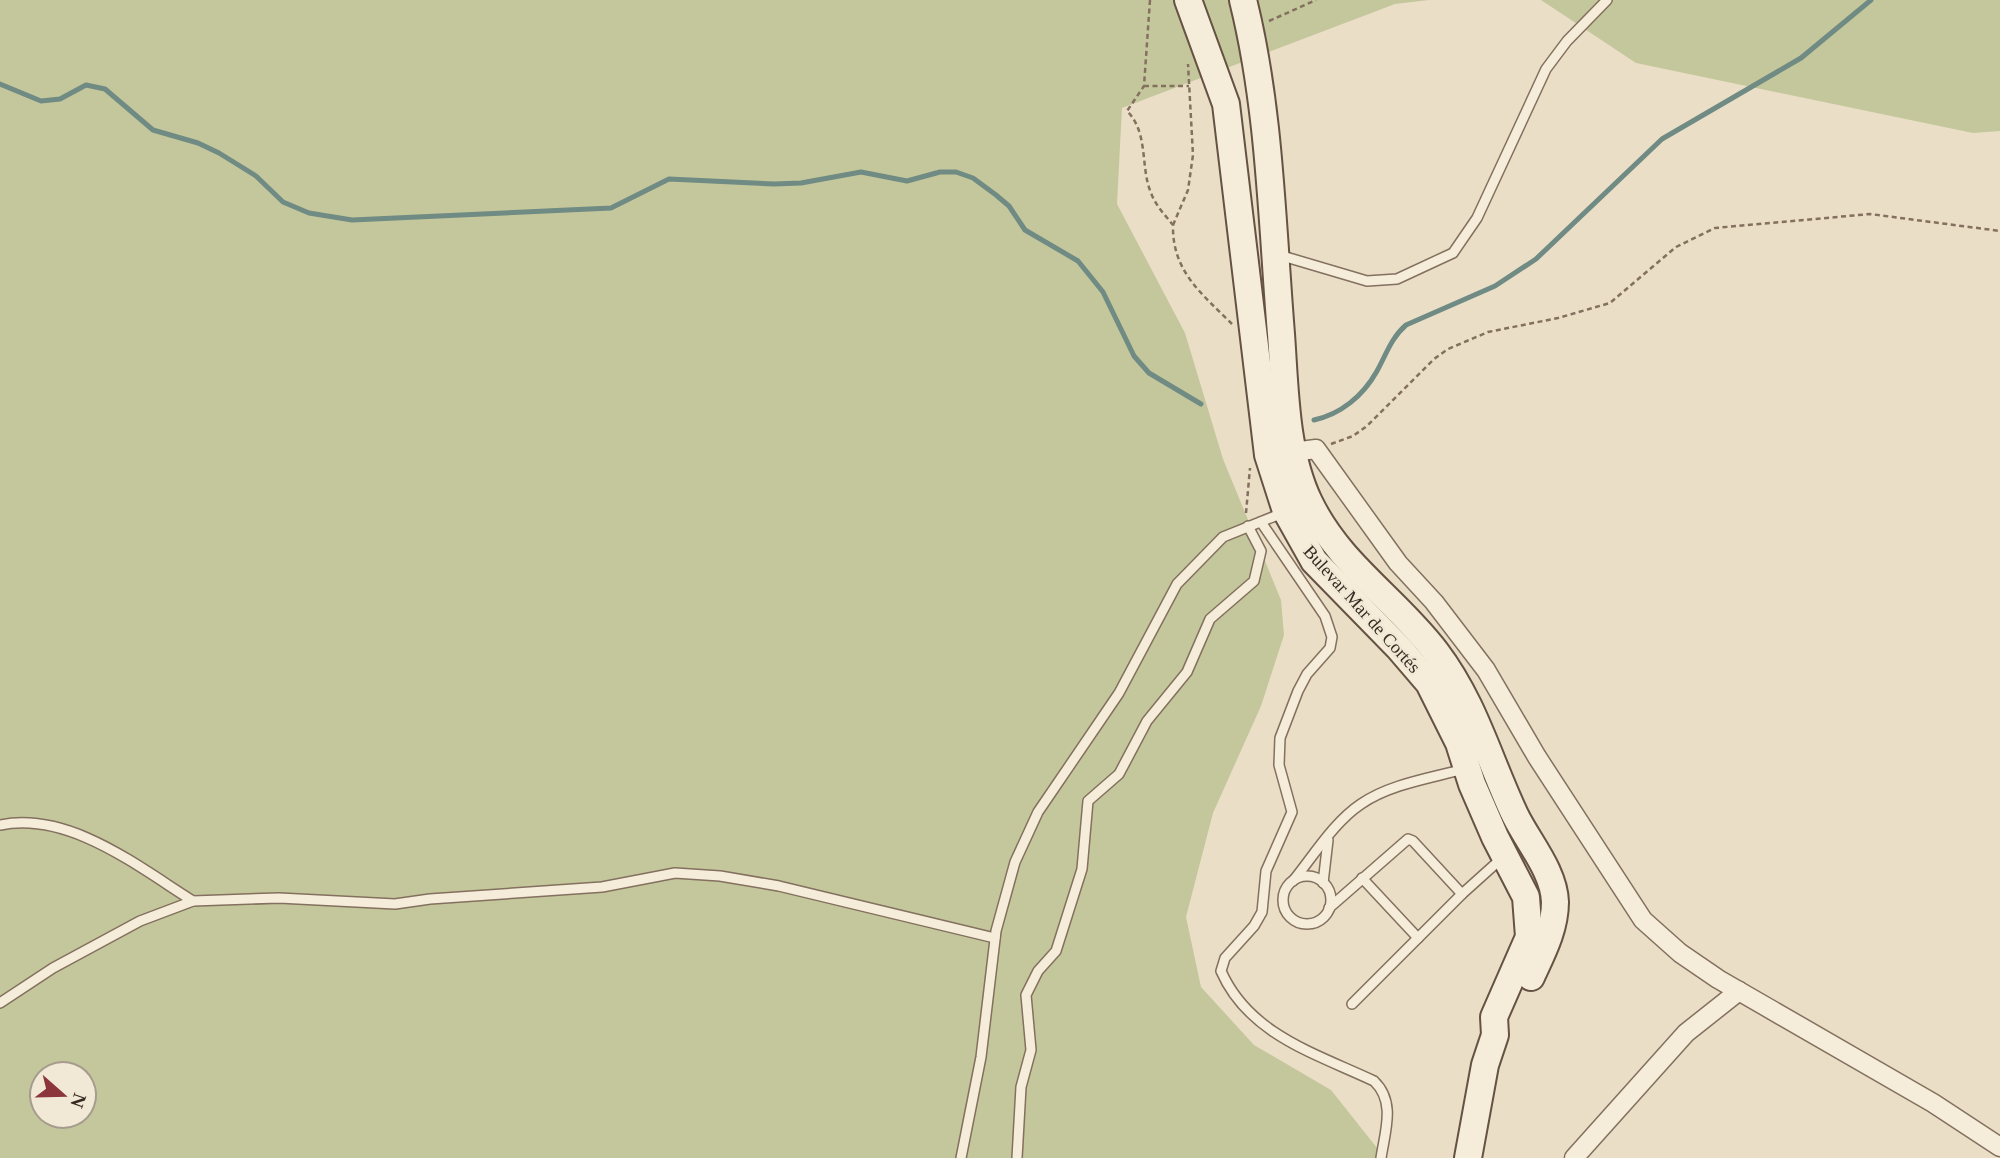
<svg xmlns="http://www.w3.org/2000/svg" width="2000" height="1158" viewBox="0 0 2000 1158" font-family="Georgia,serif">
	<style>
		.green { fill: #c4c79c; fill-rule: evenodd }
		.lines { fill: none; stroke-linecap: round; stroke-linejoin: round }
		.stream { stroke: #6f8b83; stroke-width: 5 }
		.lane-casing { stroke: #83705e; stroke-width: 12 }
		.street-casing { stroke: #83705e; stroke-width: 21 }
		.secondary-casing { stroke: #655242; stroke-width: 30 }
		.path { stroke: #83705e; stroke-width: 2.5; stroke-dasharray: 5 3.5; stroke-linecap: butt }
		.lane { stroke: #f5ecda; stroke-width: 9 }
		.street { stroke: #f5ecda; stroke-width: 18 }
		.secondary { stroke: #f5ecda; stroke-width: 26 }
		.labels { text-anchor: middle; stroke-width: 5; stroke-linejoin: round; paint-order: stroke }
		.street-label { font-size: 18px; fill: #352a21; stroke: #f2e8d6 }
	</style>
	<rect width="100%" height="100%" fill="#eadec7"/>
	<g class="green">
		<path d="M0 0H1429L1395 4 1122 108 1117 204 1185 333 1223 459 1281 600 1284 635 1261 706 1213 813 1186 917 1201 987 1254 1045 1331 1090 1385 1158H0ZM42 1074H84V1116H42Z"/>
		<polygon points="1541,0 2000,0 2000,131 1973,133 1636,63"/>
	</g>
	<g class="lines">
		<g class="stream">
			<polyline points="0,84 41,101 60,99 86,85 105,89 153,130 198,143 219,153 256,176 283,202 309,213 352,220 611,208 669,179 774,184 801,183 861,172 907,181 940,172 956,172 973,178 996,195 1009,206 1025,230 1078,261 1103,292 1134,356 1149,373 1201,404"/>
			<path d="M1314 420C1341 414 1363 396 1377 371 1386 355 1391 338 1406 325L1495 286 1536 259 1662 139 1801 58 1871 0"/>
		</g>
		<defs>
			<g id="lane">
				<polyline points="1279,255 1367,281 1397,279 1453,253 1477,218 1546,69 1567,41 1607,0"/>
				<path d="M1261 522 1325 616 1332 637 1330 648 1307 674 1298 691 1280 738 1279 765 1292 812 1266 871 1262 912 1254 926 1225 958 1221 971C1249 1035 1317 1054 1374 1081 1396 1102 1385 1131 1381 1158"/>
				<path d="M0 825C69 811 137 866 193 901"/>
				<circle cx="1307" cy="900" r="24"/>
				<polyline points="1362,878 1418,938"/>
				<path d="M1293 881C1314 855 1334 822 1361 804 1390 784 1431 778 1464 769"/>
				<polyline points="1323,883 1328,840"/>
				<polyline points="1329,908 1408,839 1413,841 1462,894 1502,858"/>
				<polyline points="0,1003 53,968 140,921 193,901 279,898 395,904 430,899 602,887 675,873 720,876 779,886 995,938"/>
				<polyline points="1352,1004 1462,894"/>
				<polyline points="961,1158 981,1057 996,931 1015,862 1038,812 1119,693 1177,584 1223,537 1285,512"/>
				<polyline points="1017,1158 1021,1087 1031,1050 1026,995 1038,971 1056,951 1082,869 1088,801 1119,774 1147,721 1187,672 1210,619 1254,581 1261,551 1248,526"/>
			</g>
			<g id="street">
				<polyline points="1285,453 1316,449 1398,563 1434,602 1486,670 1537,757 1643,920 1680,953 1718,979 1933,1103 2000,1147"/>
				<polyline points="1574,1158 1686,1033 1739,991"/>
			</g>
			<g id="secondary">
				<polyline points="1188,0 1226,104 1268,455 1286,511 1314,561 1399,648 1429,683 1459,743 1472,784 1495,837 1526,897 1529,937 1494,1017 1495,1035 1485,1065 1468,1158"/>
				<path d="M1243 0C1270 108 1272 224 1281 334 1285 389 1285 452 1309 502 1340 566 1395 598 1436 652 1474 702 1489 760 1515 815 1528 842 1554 871 1555 902 1555 929 1542 953 1531 977"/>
			</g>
		</defs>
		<use href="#lane" class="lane-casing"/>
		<use href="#street" class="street-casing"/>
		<use href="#secondary" class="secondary-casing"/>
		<g class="path">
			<path d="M1150 0 1144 86 1127 111C1149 133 1140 167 1151 193 1156 206 1165 215 1173 225 1172 271 1201 293 1232 324"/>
			<polyline points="1269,21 1316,0"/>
			<polyline points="1144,86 1189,86"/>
			<polyline points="1173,225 1188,190 1193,155 1188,64"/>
			<polyline points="1331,444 1353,436 1367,426 1434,359 1448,349 1488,332 1558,318 1610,303 1676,247 1715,228 1870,214 2000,231"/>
			<polyline points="1246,513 1250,468"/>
		</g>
		<use href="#lane" class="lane"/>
		<use href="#street" class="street"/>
		<use href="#secondary" class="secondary"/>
	</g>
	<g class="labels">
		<g class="street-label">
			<text transform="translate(1362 609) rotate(48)" y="6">Bulevar Mar de Cortés</text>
		</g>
	</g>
	<g transform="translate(63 1095) rotate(110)"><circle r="33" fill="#f2e8d6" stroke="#a69c8e" stroke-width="2"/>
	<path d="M0-5L12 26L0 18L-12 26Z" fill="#8c353a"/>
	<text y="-10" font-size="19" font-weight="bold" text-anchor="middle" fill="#352a21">N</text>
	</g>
</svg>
